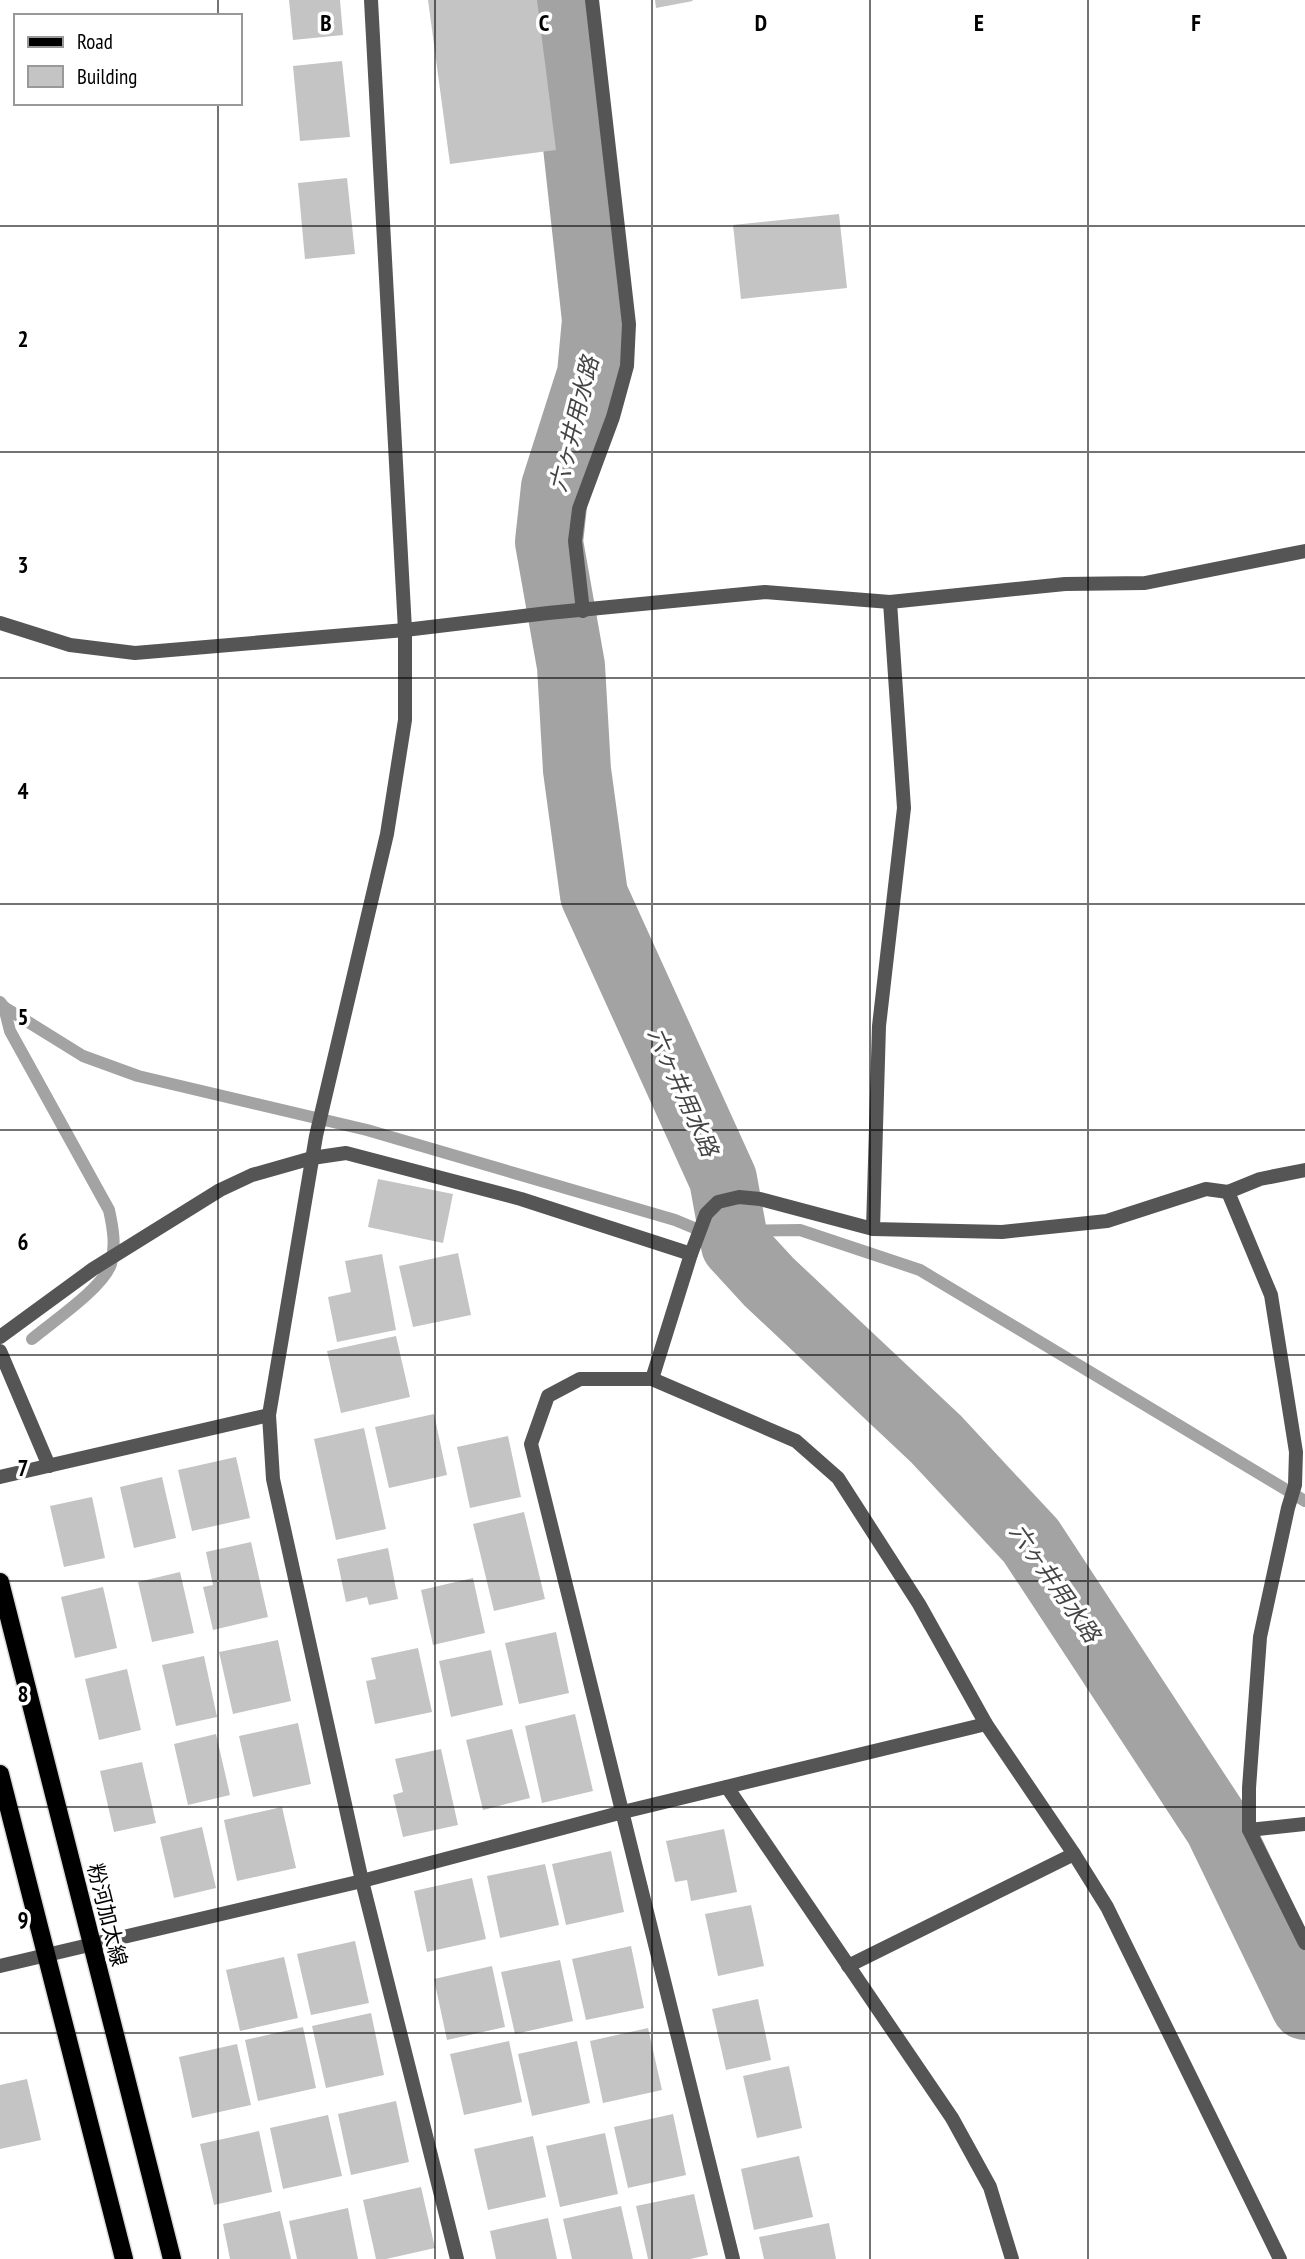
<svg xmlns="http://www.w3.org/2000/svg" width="1305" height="2259" viewBox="0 0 1305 2259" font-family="'PT Sans Narrow','Noto Sans JP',sans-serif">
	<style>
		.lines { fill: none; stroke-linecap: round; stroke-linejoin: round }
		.stream { stroke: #a3a3a3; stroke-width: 12 }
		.river { stroke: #a3a3a3; stroke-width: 68 }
		.building { fill: #c4c4c4 }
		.primary-casing { stroke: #dbdbdb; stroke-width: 21 }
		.minor { stroke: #555; stroke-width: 14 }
		.tertiary { stroke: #555; stroke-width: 14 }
		.primary { stroke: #000; stroke-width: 18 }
		.grid { fill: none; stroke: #000; stroke-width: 2; stroke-opacity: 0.55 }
		.labels { text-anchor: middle; stroke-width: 7; stroke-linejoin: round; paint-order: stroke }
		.street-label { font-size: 21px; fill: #000; stroke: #fff }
		.water-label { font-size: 23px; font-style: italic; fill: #444; stroke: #fff }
		.grid-label { font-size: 23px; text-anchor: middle; font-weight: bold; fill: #000; stroke: #fff; stroke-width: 7; stroke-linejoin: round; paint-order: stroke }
	</style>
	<rect width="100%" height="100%" fill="#fff"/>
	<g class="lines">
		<g class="stream">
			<polyline points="0,1002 4,1007 83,1056 138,1076 367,1130 675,1220 735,1245"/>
			<path d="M4 1007 10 1031 109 1210C113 1228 116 1245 111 1264 103 1288 52 1322 32 1339"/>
			<polyline points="732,1231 800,1230 920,1270 1305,1501"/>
		</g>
		<polyline class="river" points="561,0 596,320 591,374 555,487 549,542 571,666 577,770 594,895 723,1179 735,1245 769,1282 936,1439 1031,1541 1218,1826 1305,2006"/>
	</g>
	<g class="building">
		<polygon points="289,0 340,0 343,35 293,40"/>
		<polygon points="428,0 537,0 556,150 450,164"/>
		<polygon points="655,0 692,0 693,1 656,8"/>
		<polygon points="342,61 350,137 300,141 293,66"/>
		<polygon points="347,178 355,254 305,259 298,183"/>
		<polygon points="839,214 847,288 741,299 733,225"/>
		<polygon points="378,1179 453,1194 443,1243 368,1227"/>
		<polygon points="458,1253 471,1315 413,1327 399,1266"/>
		<polygon points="382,1254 396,1330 337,1342 328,1297 351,1292 345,1261"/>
		<polygon points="396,1336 410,1397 341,1413 327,1351"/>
		<polygon points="434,1414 447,1475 389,1488 375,1427"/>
		<polygon points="364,1428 386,1529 336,1540 314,1439"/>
		<polygon points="508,1436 521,1497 470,1508 457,1447"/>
		<polygon points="236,1457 250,1518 192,1531 178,1470"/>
		<polygon points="162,1477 176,1538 134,1548 120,1487"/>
		<polygon points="92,1497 105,1558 64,1567 50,1506"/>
		<polygon points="524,1512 545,1599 494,1611 473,1524"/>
		<polygon points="251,1542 268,1617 213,1630 203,1587 213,1585 206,1552"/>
		<polygon points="388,1548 398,1599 369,1605 367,1597 346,1602 337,1559"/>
		<polygon points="180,1572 194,1633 152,1642 138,1582"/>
		<polygon points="473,1578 485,1633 433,1645 421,1590"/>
		<polygon points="103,1587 117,1648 75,1658 61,1597"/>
		<polygon points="556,1632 569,1693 519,1704 505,1643"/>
		<polygon points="278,1640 291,1701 233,1714 219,1652"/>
		<polygon points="418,1648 432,1712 375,1724 366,1681 376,1679 371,1658"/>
		<polygon points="491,1650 503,1705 451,1717 439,1661"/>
		<polygon points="204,1656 217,1717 176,1726 162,1665"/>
		<polygon points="127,1669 141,1730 99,1740 85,1679"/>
		<polygon points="575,1714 593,1791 542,1803 525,1726"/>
		<polygon points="298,1723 311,1784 253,1797 239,1736"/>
		<polygon points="512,1729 530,1798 483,1810 466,1740"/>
		<polygon points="216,1734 230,1795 188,1805 174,1744"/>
		<polygon points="441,1749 458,1825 403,1837 393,1795 403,1792 395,1759"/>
		<polygon points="142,1762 156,1823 114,1832 100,1771"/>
		<polygon points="282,1807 296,1868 237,1881 224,1820"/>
		<polygon points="202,1827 216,1888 174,1898 160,1837"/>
		<polygon points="724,1829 737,1892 691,1901 687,1880 675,1882 666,1841"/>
		<polygon points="611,1851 624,1912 566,1925 552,1864"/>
		<polygon points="545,1864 559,1925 500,1938 487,1876"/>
		<polygon points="472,1878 486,1939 427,1952 414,1891"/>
		<polygon points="751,1905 764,1966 718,1976 705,1914"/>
		<polygon points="355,1941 369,2003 311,2015 297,1954"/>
		<polygon points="631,1946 644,2008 586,2020 572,1959"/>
		<polygon points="284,1957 298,2018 240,2031 226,1970"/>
		<polygon points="560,1960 573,2021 515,2034 501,1972"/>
		<polygon points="492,1966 505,2027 447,2040 434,1979"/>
		<polygon points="758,1999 771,2060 726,2070 712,2009"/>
		<polygon points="371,2013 384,2075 326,2088 312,2026"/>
		<polygon points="303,2027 316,2088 258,2101 245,2040"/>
		<polygon points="648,2028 662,2090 603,2103 590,2041"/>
		<polygon points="509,2041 522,2102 464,2115 450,2054"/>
		<polygon points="577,2041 590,2103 532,2116 518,2054"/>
		<polygon points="237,2044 251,2105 192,2118 179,2057"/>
		<polygon points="789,2066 802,2128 757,2138 743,2076"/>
		<polygon points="27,2079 41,2140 0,2149 0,2085"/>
		<polygon points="396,2101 409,2162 351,2175 338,2114"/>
		<polygon points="673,2114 686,2175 628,2188 614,2127"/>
		<polygon points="328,2115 342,2176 283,2189 270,2128"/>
		<polygon points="259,2131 272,2192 214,2205 200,2144"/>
		<polygon points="605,2133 618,2194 560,2207 546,2146"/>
		<polygon points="533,2136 546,2197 488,2210 474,2149"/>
		<polygon points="799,2156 813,2217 754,2230 741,2169"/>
		<polygon points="421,2187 435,2248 386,2259 376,2259 363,2200"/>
		<polygon points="694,2194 708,2255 690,2259 648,2259 636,2206"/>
		<polygon points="621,2206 633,2259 572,2259 563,2219"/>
		<polygon points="348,2208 358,2259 297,2259 289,2221"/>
		<polygon points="280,2211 291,2259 230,2259 223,2224"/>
		<polygon points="548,2218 557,2259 496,2259 490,2231"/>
		<polygon points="829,2223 836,2259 764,2259 759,2237"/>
	</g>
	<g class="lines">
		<defs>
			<g id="primary">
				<polyline points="0,1582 172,2259"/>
				<polyline points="0,1774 124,2259"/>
			</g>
		</defs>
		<use href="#primary" class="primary-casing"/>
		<g class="minor">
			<polyline points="583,611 575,541 579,509 613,417 627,366 629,324 592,0"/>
			<polyline points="0,623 70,645 135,653 405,630 548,613 765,592 890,602 1065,584 1145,583 1305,551"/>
			<polyline points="1228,1192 1271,1295 1296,1452 1295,1485 1288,1508 1260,1637 1249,1788 1249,1830 1305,1943"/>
			<polyline points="873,1229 879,1026 904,808 890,602"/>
			<polyline points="0,1337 93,1269 220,1190 252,1175 312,1158 346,1153 521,1199 691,1254"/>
			<polyline points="0,1351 49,1466"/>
			<polyline points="652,1379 691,1254 706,1214 718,1202 739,1197 760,1199 873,1229 1002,1232 1107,1221 1206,1189 1228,1192 1260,1179 1305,1170"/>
			<polyline points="0,1477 269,1415"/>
			<polyline points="727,1787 952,2118 990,2187 1012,2259"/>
			<polyline points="1249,1830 1305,1824"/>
			<polyline points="848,1966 1074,1854"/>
			<polyline points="457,2259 362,1881 623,1812 986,1724"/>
			<polyline points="733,2259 531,1444 548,1396 580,1379 652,1379 796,1441 838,1478 919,1604 986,1724 1074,1854 1107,1907 1280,2259"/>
		</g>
		<polyline class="tertiary" points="0,1966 362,1881 273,1479 269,1415 316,1136 387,834 405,720 405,630 371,0"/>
		<use href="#primary" class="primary"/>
	</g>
	<path class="grid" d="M218 0V16M435 0V2259M652 0V2259M870 0V2259M1088 0V2259M218 103V2259M0 226H1305M0 452H1305M0 678H1305M0 904H1305M0 1130H1305M0 1355H1305M0 1581H1305M0 1807H1305M0 2033H1305"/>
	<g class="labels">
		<g class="street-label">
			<text transform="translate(107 1915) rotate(76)" y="7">粉河加太線</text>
		</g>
		<g class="water-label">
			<text transform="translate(574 424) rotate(-76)" y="8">六ヶ井用水路</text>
			<text transform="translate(683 1092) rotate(66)" y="8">六ヶ井用水路</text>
			<text transform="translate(1055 1583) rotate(55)" y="8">六ヶ井用水路</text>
		</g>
	</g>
	<g class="grid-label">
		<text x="326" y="31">B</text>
		<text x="544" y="31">C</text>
		<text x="761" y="31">D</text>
		<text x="979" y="31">E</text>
		<text x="1196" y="31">F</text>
		<text x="23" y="347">2</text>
		<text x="23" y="573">3</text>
		<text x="23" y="799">4</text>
		<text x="23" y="1025">5</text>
		<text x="23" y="1250">6</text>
		<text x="23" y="1476">7</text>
		<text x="23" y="1702">8</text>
		<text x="23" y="1928">9</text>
	</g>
	<rect x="14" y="14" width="228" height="91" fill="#ffffff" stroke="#999999" stroke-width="2"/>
	<rect x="28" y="37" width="35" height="10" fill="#000000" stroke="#999999" stroke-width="2"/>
	<text x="77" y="49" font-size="21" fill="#000000">Road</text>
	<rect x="28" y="66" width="35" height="21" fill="#c4c4c4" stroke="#999999" stroke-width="2"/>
	<text x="77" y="84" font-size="21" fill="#000000">Building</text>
</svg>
